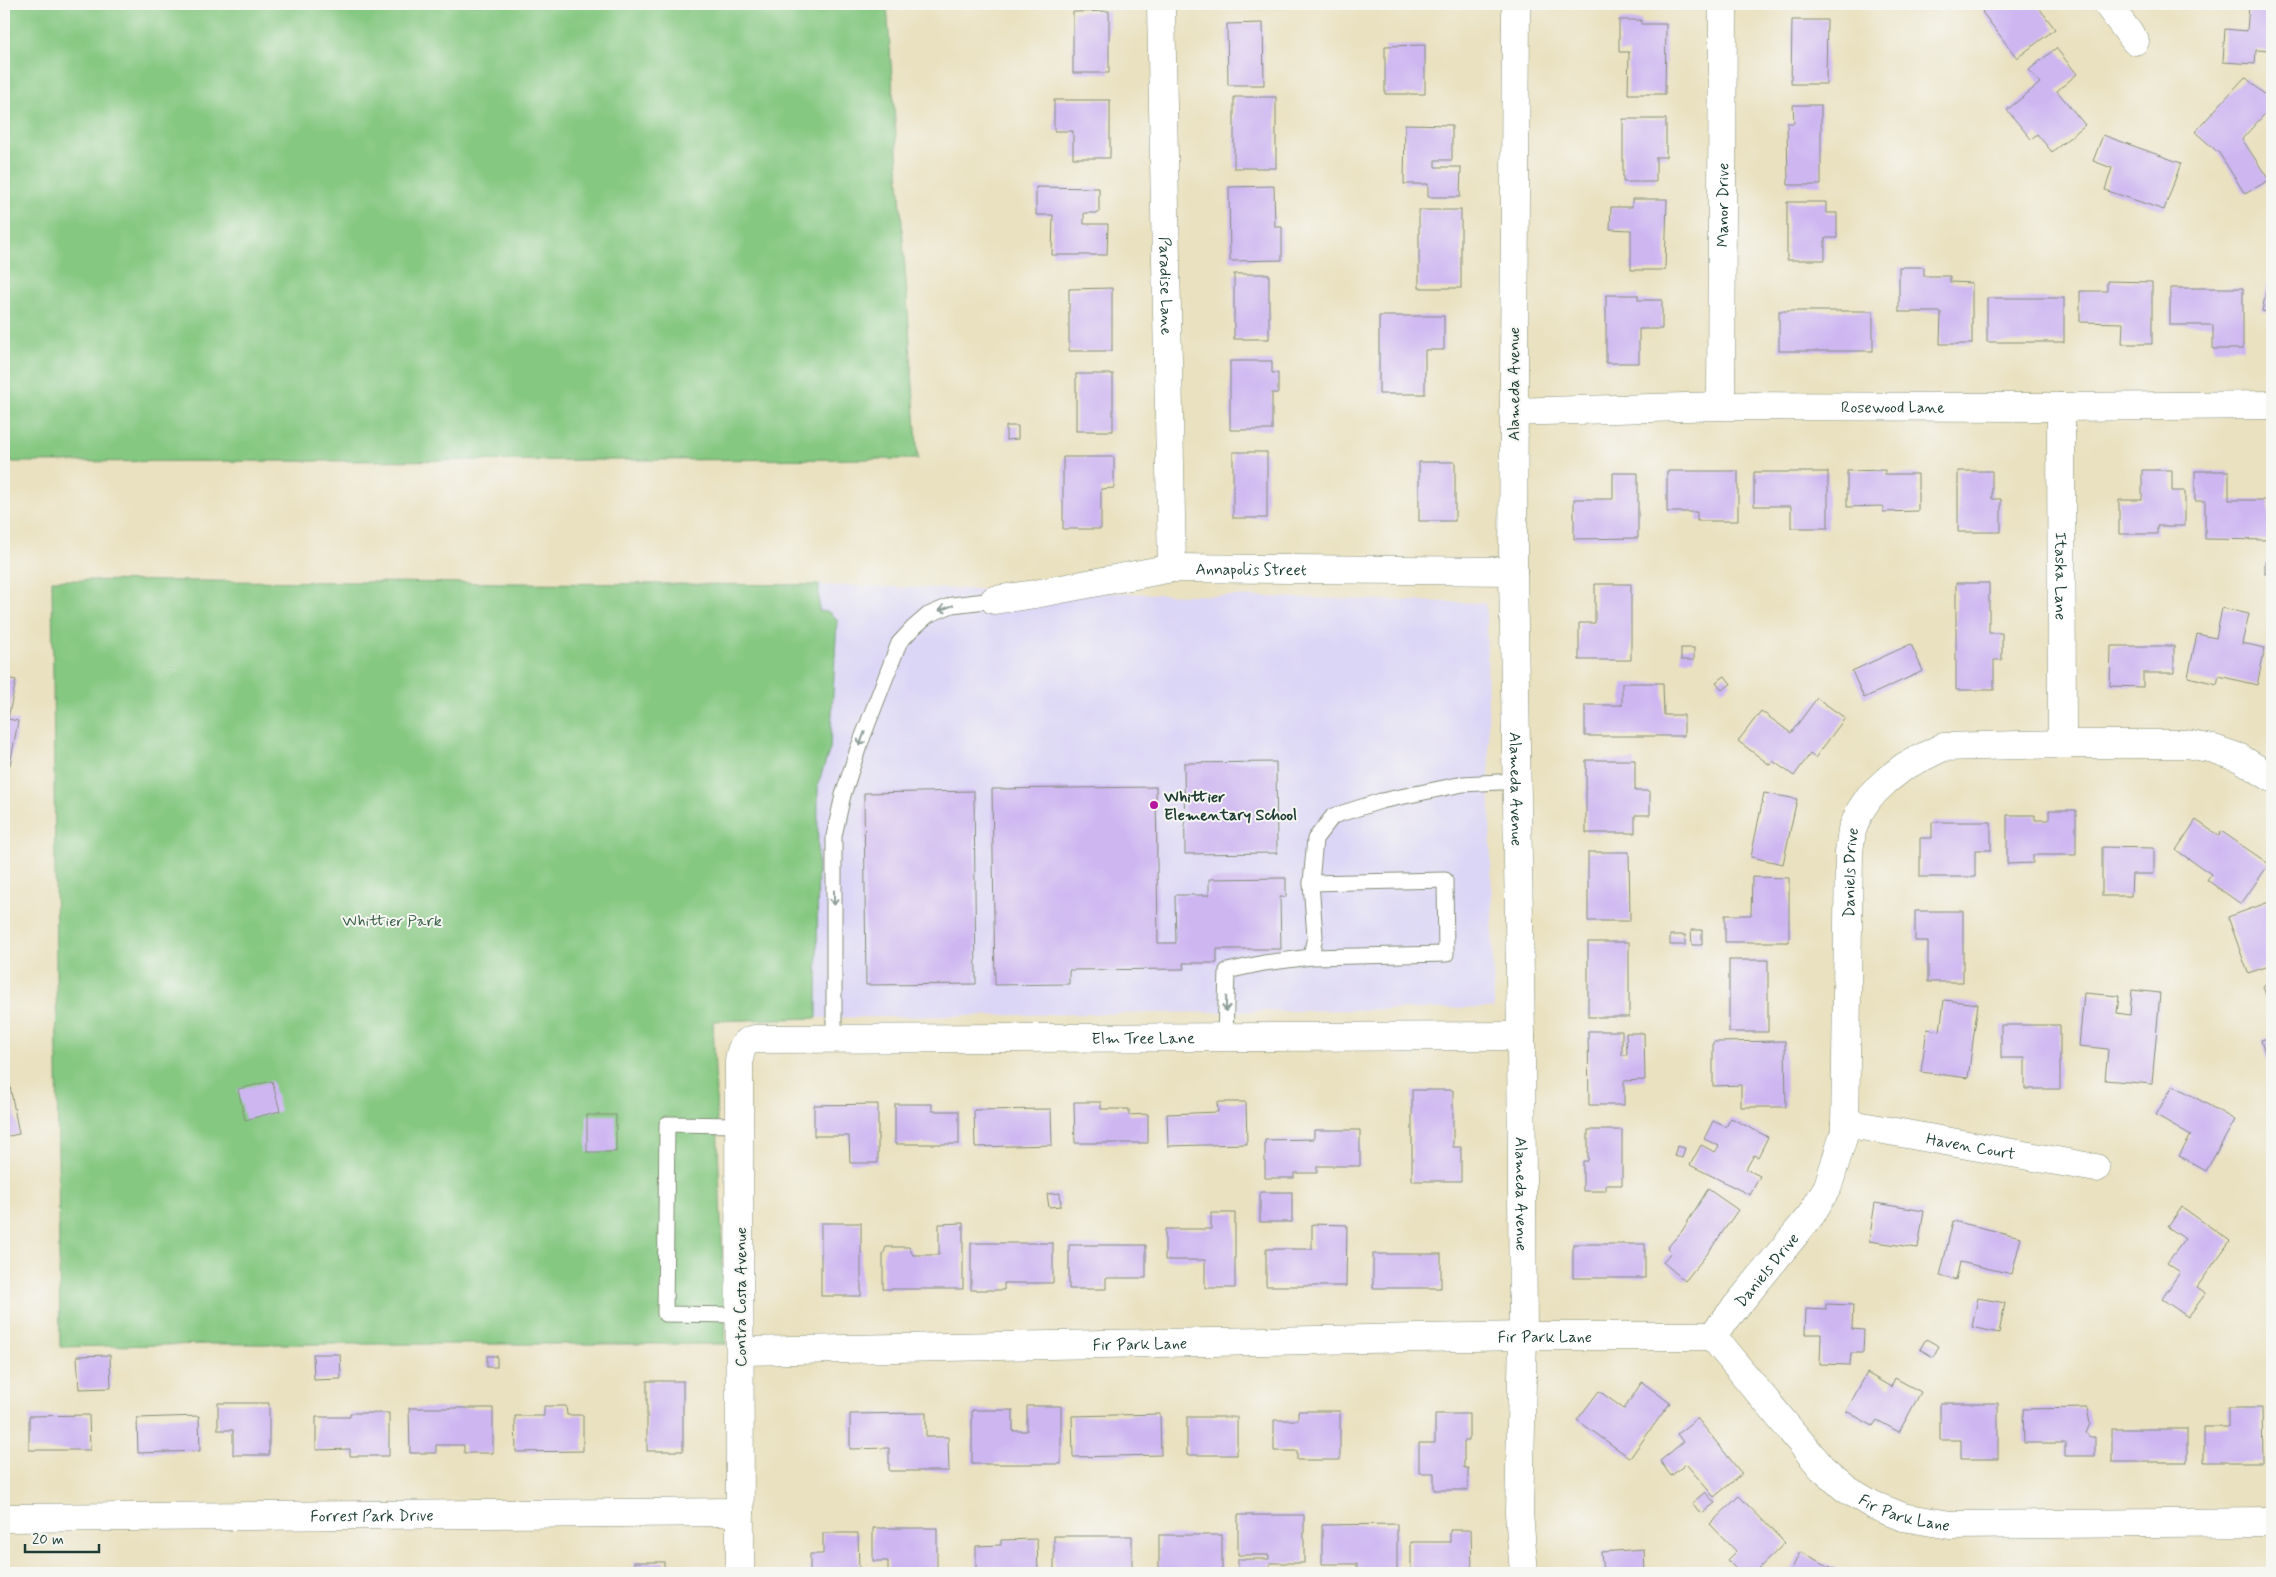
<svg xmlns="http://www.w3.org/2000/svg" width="2276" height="1577" viewBox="0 0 2276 1577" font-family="Mynerve,sans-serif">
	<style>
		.built { fill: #dcd6f6 }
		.green { fill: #85c881; stroke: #52825a }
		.building { fill: #ceb6f1 }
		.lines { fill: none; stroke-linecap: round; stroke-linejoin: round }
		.service-casing { stroke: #848f7a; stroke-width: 17 }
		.minor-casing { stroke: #848f7a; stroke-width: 29 }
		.tertiary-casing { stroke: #848f7a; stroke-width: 29 }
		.service { stroke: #fff; stroke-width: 15 }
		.minor { stroke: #fff; stroke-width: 28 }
		.tertiary { stroke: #fff; stroke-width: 28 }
		.oneway { stroke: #8f9e9a }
		.poi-dot { fill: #b5179e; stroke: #f6f6f2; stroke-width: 2 }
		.labels { text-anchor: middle; stroke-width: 4; stroke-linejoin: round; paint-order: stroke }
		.street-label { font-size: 16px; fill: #1f3d34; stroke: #f6f6f2 }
		.poi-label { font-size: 16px; font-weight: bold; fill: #1f3d34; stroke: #f6f6f2; text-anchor: start }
		.park-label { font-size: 16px; fill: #386047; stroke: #f6f6f2 }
	</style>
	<rect width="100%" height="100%" fill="#f6f6f2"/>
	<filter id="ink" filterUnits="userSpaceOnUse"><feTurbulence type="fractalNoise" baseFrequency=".02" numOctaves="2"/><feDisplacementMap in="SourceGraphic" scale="10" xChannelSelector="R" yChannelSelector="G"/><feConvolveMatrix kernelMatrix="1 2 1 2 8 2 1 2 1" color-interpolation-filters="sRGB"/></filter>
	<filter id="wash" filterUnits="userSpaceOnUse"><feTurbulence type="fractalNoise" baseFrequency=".0096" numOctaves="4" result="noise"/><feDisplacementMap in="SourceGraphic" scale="20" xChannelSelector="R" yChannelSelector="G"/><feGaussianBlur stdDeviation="1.12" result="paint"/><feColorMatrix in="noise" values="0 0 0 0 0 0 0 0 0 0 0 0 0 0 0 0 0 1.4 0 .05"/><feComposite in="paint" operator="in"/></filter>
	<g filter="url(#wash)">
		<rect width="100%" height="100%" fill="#eae1c0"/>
		<polygon class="built" points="819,585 1486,603 1494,1008 817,1018"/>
		<g class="green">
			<polygon points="4,4 887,4 918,459 4,462"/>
			<polygon points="52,580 819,585 819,611 829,612 837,620 830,749 818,784 817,1018 713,1021 726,1344 211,1344 60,1347"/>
		</g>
		<g id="blocks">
			<g class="building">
				<polygon points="1990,4 2036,4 2055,29 2017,58 1982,12 1991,5"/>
				<polygon points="2249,4 2272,4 2272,51 2256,50 2255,64 2223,62 2225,29 2247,31"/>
				<polygon points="1109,11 1109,73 1073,73 1073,12"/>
				<polygon points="1619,20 1641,20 1641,24 1666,24 1665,94 1628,94 1629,52 1619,52"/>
				<polygon points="1792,20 1827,20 1826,84 1791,84"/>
				<polygon points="1263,23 1264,85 1228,85 1227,24"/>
				<polygon points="1425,45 1425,94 1385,94 1385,46"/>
				<polygon points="2056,48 2077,74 2057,91 2085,125 2052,152 2037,134 2031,139 2007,110 2040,83 2029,70"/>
				<polygon points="2245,77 2272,101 2272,106 2242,139 2269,180 2245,194 2219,153 2195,132"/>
				<rect x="1234" y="97" width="42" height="71"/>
				<polygon points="1054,100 1110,100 1110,158 1073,158 1073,131 1054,131"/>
				<polygon points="1793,105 1821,105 1821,185 1788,185 1787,123 1794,123"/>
				<polygon points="1623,119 1666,119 1666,157 1656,157 1656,182 1623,182"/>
				<polygon points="1405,124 1452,125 1452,160 1435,160 1435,167 1461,167 1460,197 1428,197 1428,184 1404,184"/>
				<polygon points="2103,135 2181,163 2164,210 2105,190 2112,168 2093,161"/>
				<polygon points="1274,186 1275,227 1282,227 1282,260 1230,261 1229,187"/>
				<polygon points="1036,187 1099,188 1099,213 1084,213 1084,224 1108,224 1107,255 1052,255 1053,215 1036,215"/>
				<polygon points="1632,199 1667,199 1665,270 1631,270 1631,230 1610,229 1611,207 1632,207"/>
				<polygon points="1787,202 1826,202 1826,213 1837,213 1837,238 1825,238 1825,260 1787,260"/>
				<rect x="1419" y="210" width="42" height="78"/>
				<polygon points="1899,267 1924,267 1924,276 1950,276 1950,282 1972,283 1972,344 1940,344 1941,312 1899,312"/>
				<rect x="1234" y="274" width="35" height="65"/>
				<polygon points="2269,277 2272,278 2272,313 2262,311"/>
				<polygon points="2107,281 2152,282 2152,344 2122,344 2123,323 2080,322 2080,291 2107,291"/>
				<polygon points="1112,288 1112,351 1069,351 1069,289"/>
				<polygon points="2170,288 2243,288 2243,349 2213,349 2213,325 2170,325"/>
				<polygon points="1606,295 1638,295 1638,300 1662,300 1662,329 1639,329 1639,363 1606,363"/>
				<rect x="1987" y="298" width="77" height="44"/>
				<rect x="1779" y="311" width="94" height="40"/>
				<polygon points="1379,316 1444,316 1444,350 1425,350 1425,394 1379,394"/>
				<polygon points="1230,361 1272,361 1272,373 1278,373 1278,393 1272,393 1272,430 1230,430"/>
				<rect x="1076" y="374" width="37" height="57"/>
				<polygon points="1006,426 1018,426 1018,439 1006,440"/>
				<rect x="1233" y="452" width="34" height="66"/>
				<polygon points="1063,457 1114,457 1114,488 1101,489 1101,529 1063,529"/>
				<rect x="1419" y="462" width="36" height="59"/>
				<polygon points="1885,470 1885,474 1918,474 1918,511 1883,512 1883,506 1847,507 1847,471"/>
				<polygon points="2142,470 2172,470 2172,491 2185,491 2185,526 2157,526 2157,534 2119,534 2119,500 2142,500"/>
				<polygon points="1667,471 1738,471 1738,521 1697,521 1697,512 1667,512"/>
				<polygon points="1958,471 1992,471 1992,499 2001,499 2001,532 1958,532"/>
				<polygon points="2195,471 2229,471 2229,500 2269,500 2269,540 2205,539 2205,501 2195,501"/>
				<polygon points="1754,472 1828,472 1828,528 1791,528 1791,506 1754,506"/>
				<polygon points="1613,473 1638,473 1638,538 1574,539 1574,499 1613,499"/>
				<rect x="2265" y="562" width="7" height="12"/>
				<polygon points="1956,583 1989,583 1989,633 2002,633 2002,660 1994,660 1994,690 1956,690"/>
				<polygon points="1595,584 1631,584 1631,660 1579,660 1579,623 1595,623"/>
				<polygon points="2222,608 2249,614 2242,643 2265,648 2257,685 2219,676 2217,684 2188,677 2197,634 2216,638"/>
				<polygon points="1911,644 1923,671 1864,698 1852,671"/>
				<polygon points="2111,646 2174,646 2174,673 2143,673 2143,687 2110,686"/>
				<rect x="1681" y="648" width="13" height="12"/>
				<polygon points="1725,676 1731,684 1722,690 1716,682"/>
				<polygon points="6,678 16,680 8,719 18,721 10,765 4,764 4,684"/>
				<polygon points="1622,683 1663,683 1664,715 1684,715 1684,736 1585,736 1585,705 1622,705"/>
				<polygon points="1817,698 1845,718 1815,758 1810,754 1794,776 1773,761 1770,765 1738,741 1761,711 1791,733"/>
				<polygon points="1586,760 1635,760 1635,791 1650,791 1650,815 1635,815 1635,833 1586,833"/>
				<polygon points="1276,762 1277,853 1185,854 1184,763"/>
				<polygon points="1156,787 1158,943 1176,943 1175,895 1209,895 1209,879 1286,878 1286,897 1280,897 1281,949 1217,949 1217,963 1183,963 1184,969 1069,970 1069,984 995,985 992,789"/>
				<polygon points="974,791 976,984 866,985 864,793"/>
				<polygon points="1764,793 1797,799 1783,864 1751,857"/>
				<polygon points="2049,810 2076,810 2076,855 2033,855 2033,863 2007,864 2007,815 2035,815 2035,820 2049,820"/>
				<polygon points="2196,820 2219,836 2221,831 2269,864 2241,904 2207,880 2211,874 2176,850"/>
				<polygon points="1932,822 1991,822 1991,850 1975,850 1975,877 1920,877 1920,838 1932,838"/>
				<polygon points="2102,847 2154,848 2154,874 2132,874 2131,896 2102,896"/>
				<polygon points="1588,852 1629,852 1630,921 1588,921"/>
				<polygon points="1752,877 1789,878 1789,942 1725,942 1725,915 1751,915"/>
				<polygon points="2272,901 2272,965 2248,973 2228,917"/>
				<polygon points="1915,911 1963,911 1963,982 1928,982 1928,941 1915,941"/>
				<polygon points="1691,930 1702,930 1702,945 1692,945"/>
				<rect x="1670" y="935" width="15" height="10"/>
				<rect x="1588" y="942" width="41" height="75"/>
				<rect x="1729" y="960" width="39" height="72"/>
				<polygon points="2272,983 2272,1015 2263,986"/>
				<polygon points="2132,990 2160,993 2152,1084 2105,1080 2108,1049 2079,1046 2084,993 2119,996 2117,1013 2130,1015"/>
				<polygon points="1944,1000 1978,1004 1968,1078 1921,1072 1927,1029 1940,1031"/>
				<polygon points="2001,1025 2060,1025 2060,1089 2025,1089 2025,1058 2001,1058"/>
				<polygon points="1588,1031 1622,1031 1622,1055 1627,1055 1626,1033 1644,1033 1645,1080 1624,1081 1624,1105 1589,1105"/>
				<polygon points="2272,1037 2272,1057 2267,1059 2261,1040"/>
				<polygon points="1785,1041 1786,1107 1741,1107 1741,1085 1713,1086 1713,1042"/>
				<polygon points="272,1081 280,1111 245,1120 238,1089"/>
				<polygon points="2173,1085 2235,1120 2206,1171 2179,1156 2191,1135 2156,1115"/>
				<polygon points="10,1086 19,1134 4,1137 4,1087"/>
				<polygon points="1412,1090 1453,1090 1453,1147 1461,1147 1461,1181 1412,1181"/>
				<polygon points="1074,1102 1101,1102 1101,1109 1129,1109 1129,1115 1148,1114 1148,1143 1075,1143"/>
				<polygon points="1217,1102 1246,1102 1247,1144 1168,1146 1167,1114 1218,1112"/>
				<polygon points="878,1104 878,1163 850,1163 849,1136 814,1136 814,1105"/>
				<polygon points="895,1104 932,1104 932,1111 959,1111 959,1144 895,1144"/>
				<polygon points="1051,1109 1052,1145 975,1147 974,1110"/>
				<rect x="587" y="1115" width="29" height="37"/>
				<polygon points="1731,1118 1768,1137 1758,1157 1754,1155 1746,1169 1760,1176 1750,1195 1690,1165 1701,1145 1715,1152 1719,1146 1704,1139 1713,1121 1726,1127"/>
				<polygon points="1314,1130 1360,1130 1360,1166 1317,1166 1317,1173 1294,1173 1294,1178 1265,1178 1265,1140 1314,1139"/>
				<polygon points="1588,1130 1622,1130 1622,1185 1606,1185 1606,1191 1583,1191 1583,1161 1588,1161"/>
				<polygon points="1677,1146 1685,1148 1682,1158 1674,1156"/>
				<polygon points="1708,1189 1738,1210 1708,1253 1685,1281 1663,1262 1671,1252 1667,1248 1682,1231"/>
				<rect x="1260" y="1192" width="32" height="30"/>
				<polygon points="1060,1193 1061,1206 1049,1207 1047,1194"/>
				<polygon points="1875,1203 1924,1211 1918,1248 1869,1241"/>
				<polygon points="2182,1207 2230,1241 2197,1287 2206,1293 2188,1317 2162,1299 2180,1272 2167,1263 2185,1239 2168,1227"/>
				<polygon points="1211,1213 1235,1213 1235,1288 1205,1288 1205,1260 1165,1260 1165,1229 1211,1229"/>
				<polygon points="1953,1221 2021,1237 2012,1274 1960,1262 1956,1280 1940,1276"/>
				<rect x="821" y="1223" width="40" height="73"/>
				<polygon points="963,1223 963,1289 883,1289 883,1255 886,1247 909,1247 913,1255 939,1255 939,1224"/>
				<polygon points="1312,1224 1347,1225 1346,1286 1266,1286 1266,1249 1312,1249"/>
				<polygon points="971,1243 1053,1243 1053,1283 1004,1283 1004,1290 971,1290"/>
				<rect x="1573" y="1244" width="72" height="34"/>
				<polygon points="1069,1245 1146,1245 1146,1278 1106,1278 1106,1289 1069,1289"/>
				<rect x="1373" y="1254" width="68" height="34"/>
				<polygon points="1978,1298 2005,1303 1999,1333 1972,1327"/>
				<polygon points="1826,1304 1853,1305 1852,1329 1864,1330 1863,1353 1851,1353 1850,1365 1820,1364 1821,1334 1805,1334 1806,1309 1826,1310"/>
				<polygon points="1926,1339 1939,1346 1933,1357 1920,1349"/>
				<polygon points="313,1354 340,1354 341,1379 314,1380"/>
				<polygon points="110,1355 111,1388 79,1389 77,1356"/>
				<rect x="487" y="1356" width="10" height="11"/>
				<polygon points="1867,1373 1891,1387 1895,1378 1921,1392 1899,1432 1877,1420 1873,1426 1846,1411"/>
				<rect x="647" y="1381" width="36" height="70"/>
				<polygon points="1642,1382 1670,1403 1630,1458 1577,1420 1599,1391 1624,1409"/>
				<polygon points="218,1403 269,1403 269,1455 233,1455 233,1430 218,1430"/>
				<polygon points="1940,1403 1998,1403 1998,1459 1961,1459 1961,1440 1940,1440"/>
				<polygon points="544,1406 566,1406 567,1415 583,1415 583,1451 516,1452 515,1416 544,1416"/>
				<polygon points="1027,1406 1061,1406 1061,1464 972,1464 972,1410 1013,1410 1013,1431 1027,1431"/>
				<polygon points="409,1408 493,1408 493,1453 464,1453 464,1445 436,1445 436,1453 410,1453"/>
				<polygon points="2087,1408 2090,1424 2086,1433 2090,1437 2095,1437 2095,1456 2065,1456 2065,1443 2024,1443 2023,1409"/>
				<polygon points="2228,1408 2262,1408 2263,1462 2204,1462 2204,1427 2228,1427"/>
				<polygon points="1298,1411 1340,1411 1340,1460 1297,1460 1297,1451 1274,1451 1274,1420 1298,1420"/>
				<polygon points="350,1413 389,1413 389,1456 350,1456 350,1449 316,1450 316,1417 350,1417"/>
				<polygon points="926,1413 926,1437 948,1437 949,1471 889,1471 889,1448 850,1449 850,1414"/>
				<polygon points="1160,1414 1161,1455 1073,1457 1072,1416"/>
				<polygon points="1435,1414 1469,1414 1469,1441 1464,1441 1464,1468 1468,1468 1468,1490 1434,1490 1434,1473 1419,1473 1419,1443 1435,1443"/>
				<polygon points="89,1415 90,1450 29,1450 29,1416"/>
				<polygon points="199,1416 200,1451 138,1453 137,1418"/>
				<rect x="1187" y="1417" width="50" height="38"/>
				<polygon points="1697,1418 1742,1474 1714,1497 1686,1464 1671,1476 1660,1461 1683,1442 1677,1434"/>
				<rect x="2112" y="1429" width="75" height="33"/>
				<polygon points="1705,1492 1715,1503 1701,1514 1692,1503"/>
				<polygon points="1739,1496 1785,1543 1754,1573 1740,1573 1727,1560 1736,1551 1710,1524"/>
				<polygon points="1238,1515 1304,1515 1304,1563 1270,1563 1270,1573 1238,1573 1238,1559 1269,1559 1269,1555 1238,1555"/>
				<polygon points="1397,1524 1397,1573 1357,1573 1357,1564 1322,1564 1322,1525"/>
				<polygon points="873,1528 937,1528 937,1573 888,1573 888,1561 873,1561"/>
				<polygon points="1450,1530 1471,1530 1472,1573 1411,1573 1411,1542 1450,1542"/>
				<polygon points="823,1533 858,1533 859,1573 810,1573 810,1554 823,1554"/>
				<rect x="1159" y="1535" width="63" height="38"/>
				<polygon points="1054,1536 1132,1536 1132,1572 1054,1573"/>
				<polygon points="1037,1539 1038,1573 976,1573 976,1546 1001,1545 1001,1540"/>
				<polygon points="1644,1549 1645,1573 1603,1573 1601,1552"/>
				<polygon points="1800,1552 1843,1573 1790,1573"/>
				<rect x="634" y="1562" width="30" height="11"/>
			</g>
		</g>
	</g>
	<g filter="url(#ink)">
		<use href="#blocks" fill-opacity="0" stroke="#848f7a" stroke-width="1"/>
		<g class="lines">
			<defs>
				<g id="service">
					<polyline points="1311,883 1445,880 1446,954 1311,957"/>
					<polyline points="1225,1037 1227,971 1264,963 1311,957 1315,936 1311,883 1315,839 1333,816 1381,801 1463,784 1517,781"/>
					<polyline points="834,1039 834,836 843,795 858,749 899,643 912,629 928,615 952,605 994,600"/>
					<polyline points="739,1125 667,1124 665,1314 740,1315"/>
				</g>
				<g id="minor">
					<path id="s1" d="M1161 4 1172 568"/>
					<polyline points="2107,4 2135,41"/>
					<path id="s2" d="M1721 406 1723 4"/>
					<path id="s3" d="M2061 407 2062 744"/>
					<path id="s4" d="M1513 412 1721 406 2061 407 2272 405"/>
					<path id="s5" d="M994 600 1035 594 1172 568 1513 571"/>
					<path id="s6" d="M1845 1123 2096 1168"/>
					<path id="s7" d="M1712 1336 1811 1215 1828 1186 1845 1131 1849 852 1852 830 1860 811 1870 796 1887 780 1905 766 1943 747 2062 744H2186L2214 749 2240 758 2272 778"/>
					<path id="s8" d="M740 1351 1523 1336H1712L1822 1468 1846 1489 1873 1505 1903 1517 1950 1525 2272 1522"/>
					<path id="s9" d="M4 1518 740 1512"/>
					<path id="s10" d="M740 1573 739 1062C740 1051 742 1042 754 1039L1521 1036"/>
				</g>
				<g id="tertiary">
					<path id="s11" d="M1516 4 1513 571 1521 1036 1523 1336 1519 1513 1524 1573"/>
				</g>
			</defs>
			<use href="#service" class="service-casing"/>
			<use href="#minor" class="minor-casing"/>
			<use href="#tertiary" class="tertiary-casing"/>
			<use href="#service" class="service"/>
			<use href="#minor" class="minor"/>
			<use href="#tertiary" class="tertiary"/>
		</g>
		<defs><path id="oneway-shaft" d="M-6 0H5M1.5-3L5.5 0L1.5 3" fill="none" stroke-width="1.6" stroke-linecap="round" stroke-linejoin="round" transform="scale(1.25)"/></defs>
		<g class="oneway">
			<use href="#oneway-shaft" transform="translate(946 608) rotate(159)"/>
			<use href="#oneway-shaft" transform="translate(862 739) rotate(111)"/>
			<use href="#oneway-shaft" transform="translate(834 898) rotate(90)"/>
			<use href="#oneway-shaft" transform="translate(1226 1004) rotate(92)"/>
		</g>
	</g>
	<circle class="poi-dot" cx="1154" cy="805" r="5"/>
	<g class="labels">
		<g class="street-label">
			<text dy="6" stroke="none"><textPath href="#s2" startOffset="201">Manor Drive</textPath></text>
			<text dy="6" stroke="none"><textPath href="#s1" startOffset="282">Paradise Lane</textPath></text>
			<text transform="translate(1513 384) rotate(-90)" y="6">Alameda Avenue</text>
			<text dy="6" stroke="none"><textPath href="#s4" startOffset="380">Rosewood Lane</textPath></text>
			<text dy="6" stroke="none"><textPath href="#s5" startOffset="260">Annapolis Street</textPath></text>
			<text dy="6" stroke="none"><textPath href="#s3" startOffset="169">Itaska Lane</textPath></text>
			<text dy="6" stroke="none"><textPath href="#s11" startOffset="785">Alameda Avenue</textPath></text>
			<text dy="6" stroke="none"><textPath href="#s7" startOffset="506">Daniels Drive</textPath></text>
			<text dy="6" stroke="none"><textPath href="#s10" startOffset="930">Elm Tree Lane</textPath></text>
			<text dy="6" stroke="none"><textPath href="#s6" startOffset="128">Haven Court</textPath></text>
			<text dy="6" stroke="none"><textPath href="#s11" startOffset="1190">Alameda Avenue</textPath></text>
			<text dy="6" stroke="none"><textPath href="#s7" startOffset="86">Daniels Drive</textPath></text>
			<text transform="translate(740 1297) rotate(-90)" y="6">Contra Costa Avenue</text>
			<text dy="6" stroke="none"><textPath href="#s8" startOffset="805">Fir Park Lane</textPath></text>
			<text dy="6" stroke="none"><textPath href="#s8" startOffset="400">Fir Park Lane</textPath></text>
			<text dy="6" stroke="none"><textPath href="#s8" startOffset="1240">Fir Park Lane</textPath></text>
			<text dy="6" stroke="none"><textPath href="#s9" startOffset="368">Forrest Park Drive</textPath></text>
		</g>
		<g class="poi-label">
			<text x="1164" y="802">Whittier<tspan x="1164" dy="18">Elementary School</tspan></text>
		</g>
		<g class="park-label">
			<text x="392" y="926">Whittier Park</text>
		</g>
	</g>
	<rect width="2276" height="1577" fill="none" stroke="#f6f6f2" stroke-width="20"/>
	<path d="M25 1544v8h74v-8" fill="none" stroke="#1f3d34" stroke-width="2.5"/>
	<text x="32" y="1544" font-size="15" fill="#1f3d34" stroke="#f6f6f2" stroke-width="4" paint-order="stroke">20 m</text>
</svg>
